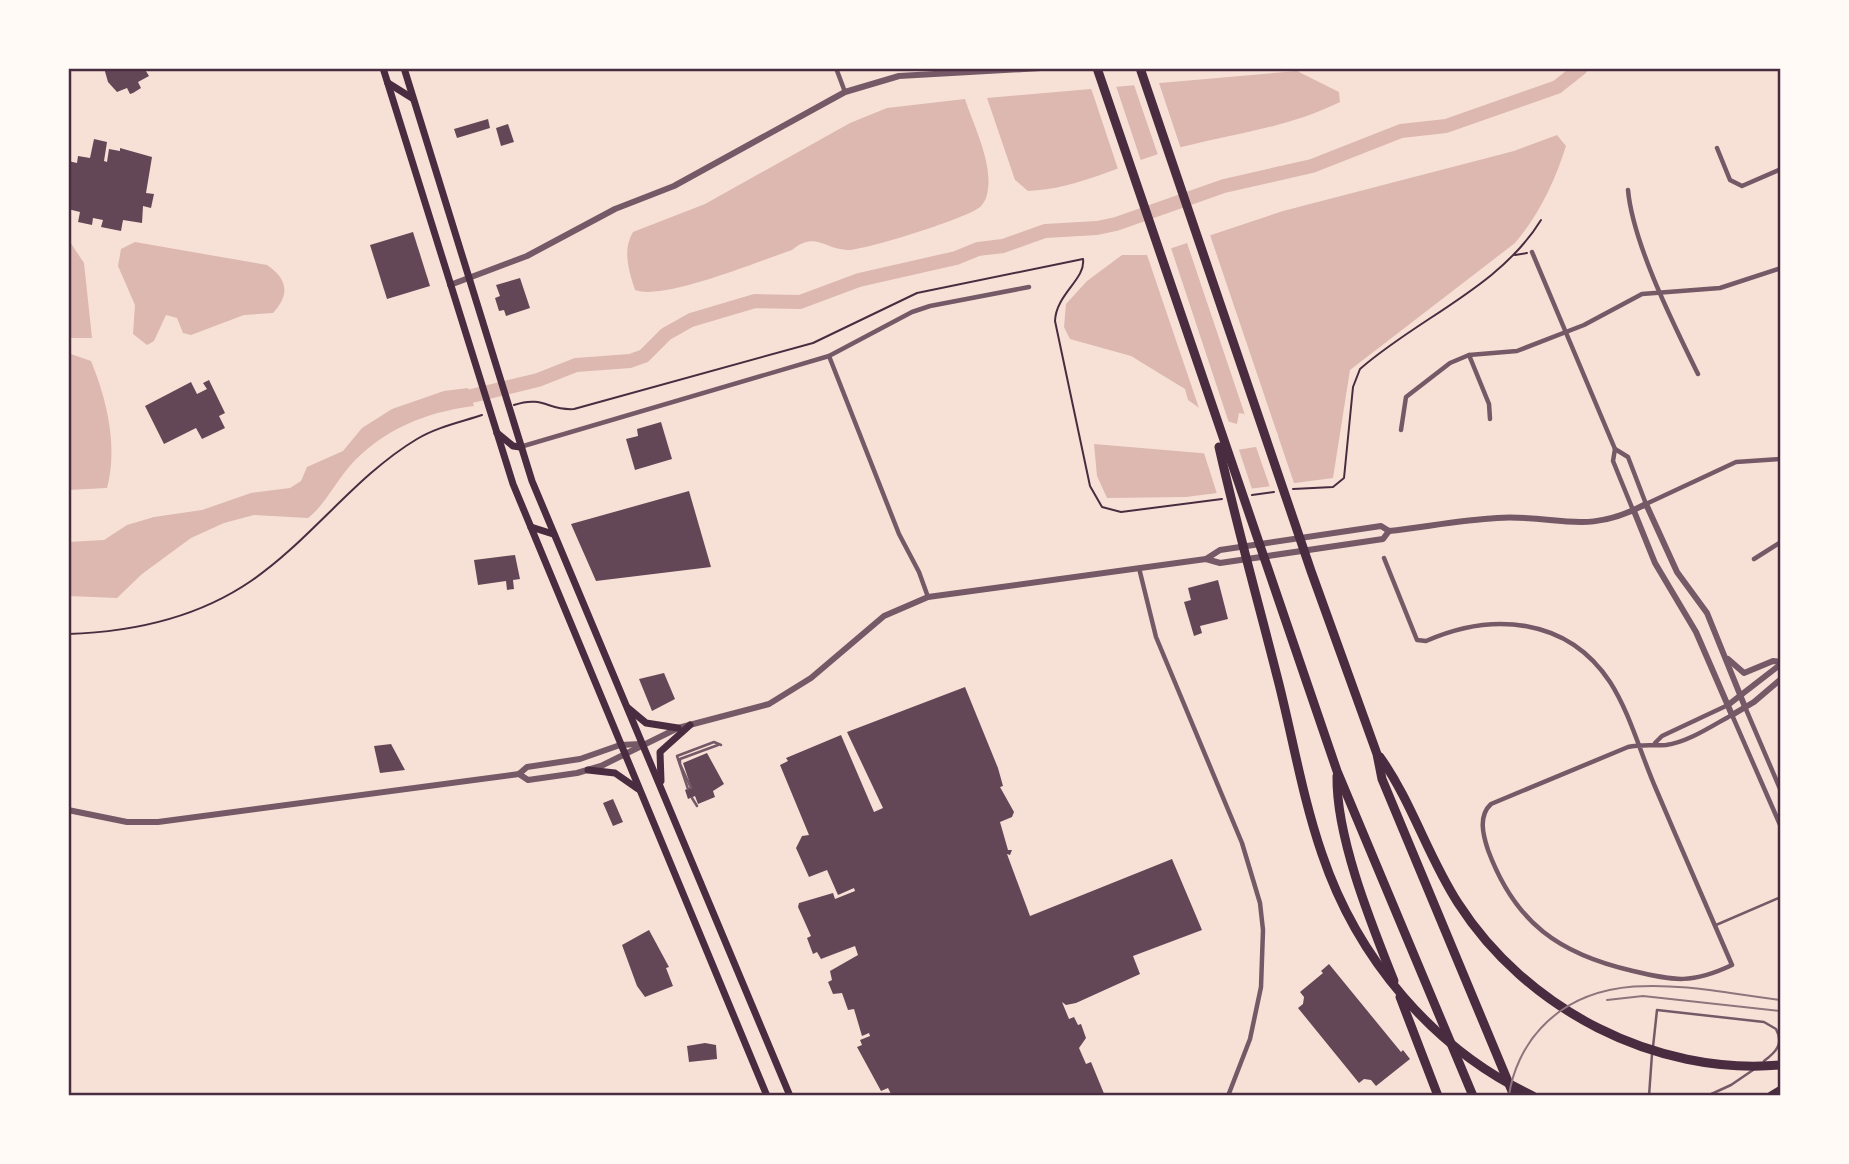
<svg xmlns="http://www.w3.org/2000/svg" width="1849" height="1164" viewBox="0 0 1849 1164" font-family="Merriweather,serif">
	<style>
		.water { fill: #dcb8b0 }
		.pier { fill: #f7e1d7 }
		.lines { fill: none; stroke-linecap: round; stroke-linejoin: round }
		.river { stroke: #dcb8b0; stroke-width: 14 }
		.building { fill: #644757 }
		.path { stroke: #4a2c40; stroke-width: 2 }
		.service { stroke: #755966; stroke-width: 2.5 }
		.minor { stroke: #755966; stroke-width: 4.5 }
		.tertiary { stroke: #755966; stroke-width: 6 }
		.secondary { stroke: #4a2c40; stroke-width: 7 }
		.motorway { stroke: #4a2c40; stroke-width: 9 }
		.tram { stroke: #8f747c; stroke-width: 2 }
		.neatline { fill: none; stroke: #4a2c40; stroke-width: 2.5 }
	</style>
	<rect width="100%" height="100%" fill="#f7e1d7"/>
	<g class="water">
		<path d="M1297 71 1339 92 1340 102C1286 129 1228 134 1171 150 1123 164 1078 189 1028 191L1015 180 987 98Z"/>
		<path d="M965 99C974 127 996 169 986 198 986 199 981 207 980 207 968 218 863 251 847 250 824 249 815 231 792 250 759 261 664 301 635 290 629 271 622 250 633 232L705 204 850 123 887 108Z"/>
		<path d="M1557 135 1566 146C1555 181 1539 215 1515 243L1350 370 1333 478 1186 497 1107 498 1097 476 1094 444 1212 454 1268 445 1278 434C1269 421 1254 415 1239 413L1237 424 1212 417 1188 400 1185 389 1131 356 1070 339 1064 327 1066 304 1087 281 1122 255H1151L1283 211 1514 151Z"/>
		<polygon points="68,239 84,263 92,338 68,338"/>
		<path d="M135 242 267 265C288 279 290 295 273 313L244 315 191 335 183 333 177 318 166 315 154 341 147 345 133 334 135 305 118 266 121 249Z"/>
		<path d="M68 353 91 361C107 400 118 447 107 488L68 490Z"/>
		<path d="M468 388 474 406C426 412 381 430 349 467 336 482 323 507 308 518L254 515 224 523 191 538 142 574 117 598 68 596V542L104 540 127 525 154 517 202 510 251 493 290 488 301 481 307 467 343 451 362 428 392 409 444 391Z"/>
	</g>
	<g class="pier">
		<polygon points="1158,80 1182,152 1159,158 1133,82"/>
		<polygon points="1115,83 1142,164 1119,172 1090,85"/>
		<polygon points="1209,232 1295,486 1271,490 1255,444 1266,442 1274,434 1270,428 1246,418 1186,240"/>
		<polygon points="1170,245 1230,426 1210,421 1201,414 1146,252"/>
		<polygon points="1238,447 1253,492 1218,497 1203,450"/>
	</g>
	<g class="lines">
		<polyline class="river" points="455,400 538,380 576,365 630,361 644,356 666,334 691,320 755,301 800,302 859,280 956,258 978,249 1003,246 1045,231 1097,228 1116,224 1224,186 1312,166 1401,131 1446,126 1557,87 1581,68"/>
	</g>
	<g class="building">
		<polygon points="104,68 144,68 149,76 138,82 141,88 133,93 130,94 127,88 117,92 108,82"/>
		<polygon points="488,119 490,128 457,138 454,129"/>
		<polygon points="508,124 514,142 501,146 496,128"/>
		<polygon points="94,139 107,142 104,161 107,162 109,149 120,151 120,148 152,157 146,193 154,194 151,208 143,206 142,223 123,220 121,231 101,227 103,220 93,218 92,225 78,222 80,212 68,209 68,161 77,163 78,156 90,158"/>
		<polygon points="413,232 430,286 387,299 370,245"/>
		<polygon points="520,278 530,308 506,316 504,310 499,311 495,298 500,296 496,285"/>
		<polygon points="209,380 225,413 219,416 225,428 202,439 196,428 164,444 145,406 191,382 197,394 207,389 203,383"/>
		<polygon points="661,422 672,459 635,470 626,439 638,436 637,429"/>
		<polygon points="689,491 711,567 596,581 571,524"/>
		<polygon points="515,555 520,579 513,580 514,589 507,590 506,581 478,585 474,560"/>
		<polygon points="1218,580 1228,619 1200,626 1202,633 1194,636 1184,602 1191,600 1188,588"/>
		<polygon points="664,673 675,699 652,711 639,679"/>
		<polygon points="965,687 998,768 1003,786 1000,787 1014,812 1012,817 1000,822 1008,850 1012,850 1010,855 1007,854 1030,916 1172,859 1202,930 1133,956 1140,974 1076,1003 1066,1005 1062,1002 1069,1019 1074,1017 1078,1025 1081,1024 1086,1038 1079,1048 1086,1064 1091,1062 1105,1096 892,1096 888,1088 881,1091 857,1047 862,1045 860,1040 870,1036 869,1033 862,1036 854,1009 848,1010 842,993 833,994 828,982 832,980 830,971 858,955 855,946 821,959 817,952 813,954 807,938 811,936 798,907 799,903 833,893 835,899 855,891 854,888 838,895 827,870 809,877 796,848 802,836 809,835 780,765 788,761 786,758 841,735 874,812 883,808 847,732"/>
		<polygon points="391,744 405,770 380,773 374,746"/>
		<polygon points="707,753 724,784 713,791 715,797 698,804 695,796 688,799 685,790 691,787 683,763"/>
		<polygon points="613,799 623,822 613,826 603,803"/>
		<polygon points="649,930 669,967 666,968 673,986 645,997 637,986 622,945"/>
		<polygon points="1329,964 1401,1052 1403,1050 1410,1059 1376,1086 1371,1080 1364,1079 1359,1083 1298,1008 1303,1004 1304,997 1300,992 1323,973 1321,971"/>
		<polygon points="705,1043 716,1045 717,1059 689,1062 687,1046"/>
	</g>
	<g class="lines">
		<g class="path">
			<polyline points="1515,255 1527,253"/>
			<path d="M514 405C544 395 548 411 574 409L813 343 917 293 1083 259C1086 279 1056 294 1055 321L1090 486 1102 507 1121 512 1222 499"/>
			<path d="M1293 489 1333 487 1344 478 1353 387 1360 369C1418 318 1500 287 1541 220"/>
			<polyline points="1252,495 1274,492"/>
			<path d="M68 634C132 632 197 618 251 581 311 540 355 476 417 439 437 427 461 422 482 415"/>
		</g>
		<g class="service">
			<polyline points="691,788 680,764 680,759 718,745"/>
			<polyline points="688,789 677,756 714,742 721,745"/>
			<polyline points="692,798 697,806"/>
			<polyline points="1716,925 1781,897"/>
			<path d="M1653 1047 1657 1010 1764 1022 1776 1029C1784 1044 1776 1052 1764 1061"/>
			<polyline points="1649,1096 1652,1054"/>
			<polyline points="1707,1096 1731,1085 1753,1070"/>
		</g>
		<g class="minor">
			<polyline points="836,68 845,92"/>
			<polyline points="1717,148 1730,180 1742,186 1781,169"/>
			<path d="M1628 190C1633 244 1674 325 1698 374"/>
			<polyline points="1532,252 1615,449 1613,461 1633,510"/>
			<polyline points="1469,355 1489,404 1490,419"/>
			<polyline points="829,356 899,534 919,572 928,597"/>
			<polyline points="1401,430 1406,397 1450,363 1469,355 1517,351 1584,325 1642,294 1720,288 1781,268"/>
			<polyline points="520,447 829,356 912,312 930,306 1029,287"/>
			<polyline points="1615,449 1628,457 1646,504 1736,462 1781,459"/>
			<path d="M1384 558 1417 640 1426 641C1492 612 1567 617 1610 682 1630 713 1641 755 1656 789 1681 848 1707 907 1732 965 1692 984 1675 981 1633 971 1559 954 1515 923 1488 850 1483 835 1478 816 1491 804L1628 747C1641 744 1653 746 1666 745 1689 742 1713 725 1732 715L1781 827"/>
			<polyline points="1754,559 1781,542"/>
			<polyline points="1139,568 1156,637 1242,843 1260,903 1263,930 1261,987 1250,1039 1228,1096"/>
			<polyline points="1745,707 1781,791"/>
			<polyline points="1655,743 1662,736 1728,705"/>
		</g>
		<g class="tertiary">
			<polyline points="450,285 527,256 615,209 674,186 845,92 899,76 1041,68"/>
			<polyline points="1634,511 1655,563 1696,632 1732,715 1754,702 1781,679"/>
			<path d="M1206 559 1220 550 1381 526 1389 531C1425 527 1461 520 1497 518 1558 514 1584 537 1646 504L1677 572 1707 613 1745 707"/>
			<polyline points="1728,659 1744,673 1773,661 1781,662"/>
			<polyline points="1728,705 1781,664"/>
			<polyline points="519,774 528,780 577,773 601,766 678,728 769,704 811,678 884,616 928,597 1206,559 1220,563 1383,539 1389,531"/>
			<polyline points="68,810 127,822 158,822 519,774 527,767 580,759 620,745 641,744"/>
		</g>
		<g class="secondary">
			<polyline points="383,68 513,484 767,1096"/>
			<polyline points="404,68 532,481 790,1096"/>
			<polyline points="388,83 412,98"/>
			<polyline points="497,433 513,446 520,447"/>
			<polyline points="531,527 553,534"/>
			<polyline points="628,708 646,723 678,728"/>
			<polyline points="588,770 615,773 638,789"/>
			<polyline points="661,781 660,752 690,725"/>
		</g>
		<g class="motorway">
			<polyline points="1097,68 1337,771 1473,1096"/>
			<polyline points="1140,68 1311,571 1377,754 1382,779 1514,1096"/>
			<path d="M1219 447C1237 527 1259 605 1279 684 1293 740 1303 799 1322 854 1357 958 1433 1049 1533 1096"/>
			<path d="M1380 757C1412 802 1428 857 1458 903 1526 1009 1655 1076 1781 1065"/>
			<path d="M1337 776C1336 837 1371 923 1394 981"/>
			<polyline points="1400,997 1438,1096"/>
			<polyline points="1771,1096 1781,1090"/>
		</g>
		<g class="tram">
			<polyline points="1607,1000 1643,996 1781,1011"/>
			<path d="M1509 1096C1512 1072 1524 1046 1541 1028 1602 962 1701 991 1781 1000"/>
		</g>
	</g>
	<rect width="1849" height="1164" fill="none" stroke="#fffaf5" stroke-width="140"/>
	<rect x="70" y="70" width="1709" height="1024" class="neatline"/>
</svg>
